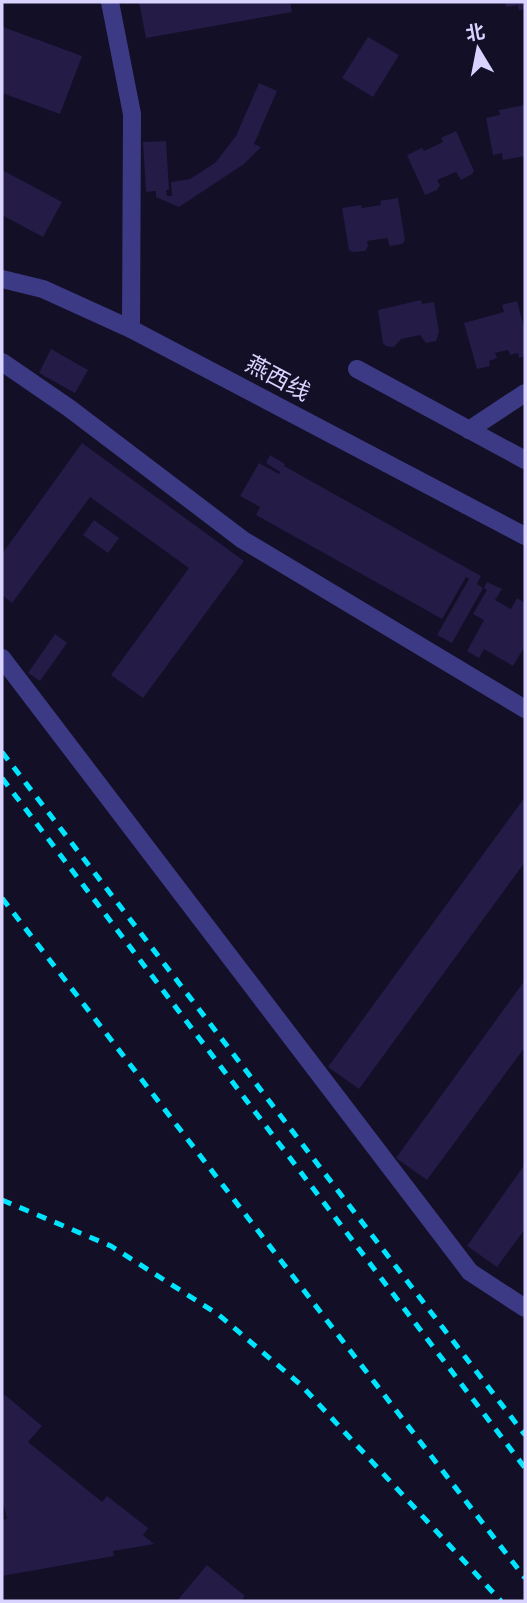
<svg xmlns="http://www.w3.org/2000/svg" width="527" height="1603" viewBox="0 0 527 1603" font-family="'Open Sans','Noto Sans SC',sans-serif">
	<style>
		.building { fill: #241b47 }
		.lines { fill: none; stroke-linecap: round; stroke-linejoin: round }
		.minor { stroke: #3d3a85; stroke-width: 18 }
		.rail { stroke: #00e5ff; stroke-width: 5; stroke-dasharray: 10 9; stroke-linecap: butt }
		.labels { text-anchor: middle; stroke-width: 5; stroke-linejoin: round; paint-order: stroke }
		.street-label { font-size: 23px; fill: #d9d4ff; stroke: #130f26 }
	</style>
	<rect width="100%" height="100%" fill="#130f26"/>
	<g class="building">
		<polygon points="139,2 290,2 292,12 146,38"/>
		<polygon points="505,2 525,2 525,9 519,10 518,5 506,7"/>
		<polygon points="3,27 82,56 60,114 2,93"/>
		<polygon points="368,37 399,55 373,97 342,78"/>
		<polygon points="259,83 277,91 254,144 261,147 244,164 179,207 156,197 156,191 146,192 143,142 166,141 169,190 166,190 167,196 172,196 171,182 190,179 215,163 236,136"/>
		<polygon points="525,105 525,156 503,160 502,153 493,155 486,118 500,115 499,110"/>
		<polygon points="456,131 474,171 472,174 461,180 456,172 437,180 440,185 437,190 425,195 407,155 422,148 424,151 443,142 441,138"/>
		<polygon points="2,170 62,202 43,237 2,215"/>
		<polygon points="398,198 405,240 402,244 390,246 387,238 367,241 368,246 365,251 353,252 349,250 342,208 361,205 362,208 381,205 380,201"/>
		<polygon points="421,300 422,304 434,302 439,332 436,341 426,343 420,335 401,339 394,347 386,346 383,343 378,310"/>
		<polygon points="517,301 525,331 525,356 519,358 518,353 510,355 508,350 495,353 497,358 489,361 490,366 477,369 464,323 504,312 502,305"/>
		<polygon points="51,349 88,370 75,393 39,373"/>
		<polygon points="82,443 244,561 143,698 111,675 189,568 90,497 12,603 2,595 2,554"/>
		<polygon points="270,455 285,464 284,466 481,576 477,584 483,588 452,643 437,635 469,579 466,577 442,619 256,515 260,507 240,496 259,463 279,474 280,472 266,463"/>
		<polygon points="94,520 119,538 108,553 83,535"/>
		<polygon points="487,582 502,589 495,600 511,609 517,598 525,603 525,646 513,666 484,649 479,658 467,651 484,620 473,614 487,590 484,588"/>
		<polygon points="55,634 67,643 40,681 28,673"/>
		<polygon points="525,797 525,862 359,1089 328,1067"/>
		<polygon points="525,980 525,1047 427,1180 396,1158"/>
		<polygon points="525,1164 525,1229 497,1267 467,1246"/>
		<polygon points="5,1395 42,1426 28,1442 102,1502 107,1496 148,1528 143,1535 154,1544 113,1551 114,1556 2,1576 2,1520 7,1519 2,1497 2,1399"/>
		<polygon points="207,1565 245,1596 241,1601 177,1601"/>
	</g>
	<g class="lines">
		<g class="minor">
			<polyline points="110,2 132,114 131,329"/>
			<polyline points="2,279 43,289 131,329 525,536"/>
			<polyline points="2,362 69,408 243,540 525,709"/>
			<polyline points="357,369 525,460"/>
			<polyline points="469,430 525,393"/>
			<polyline points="2,658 470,1272 525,1308"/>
		</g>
		<g class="rail">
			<polyline points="2,752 525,1435"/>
			<polyline points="2,778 525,1468"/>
			<polyline points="2,898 525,1578"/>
			<polyline points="2,1200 111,1246 219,1315 301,1385 501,1601"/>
		</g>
	</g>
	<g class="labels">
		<g class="street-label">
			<text transform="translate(278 378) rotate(28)" y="8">燕西线</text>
		</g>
	</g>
	<rect width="527" height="1603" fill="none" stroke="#d9d4ff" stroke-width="7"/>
	<g transform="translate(478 49) rotate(350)" stroke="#130f26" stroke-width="5" paint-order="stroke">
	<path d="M0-5L12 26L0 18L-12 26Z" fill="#d9d4ff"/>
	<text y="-10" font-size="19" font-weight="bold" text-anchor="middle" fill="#d9d4ff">北</text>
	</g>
</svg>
